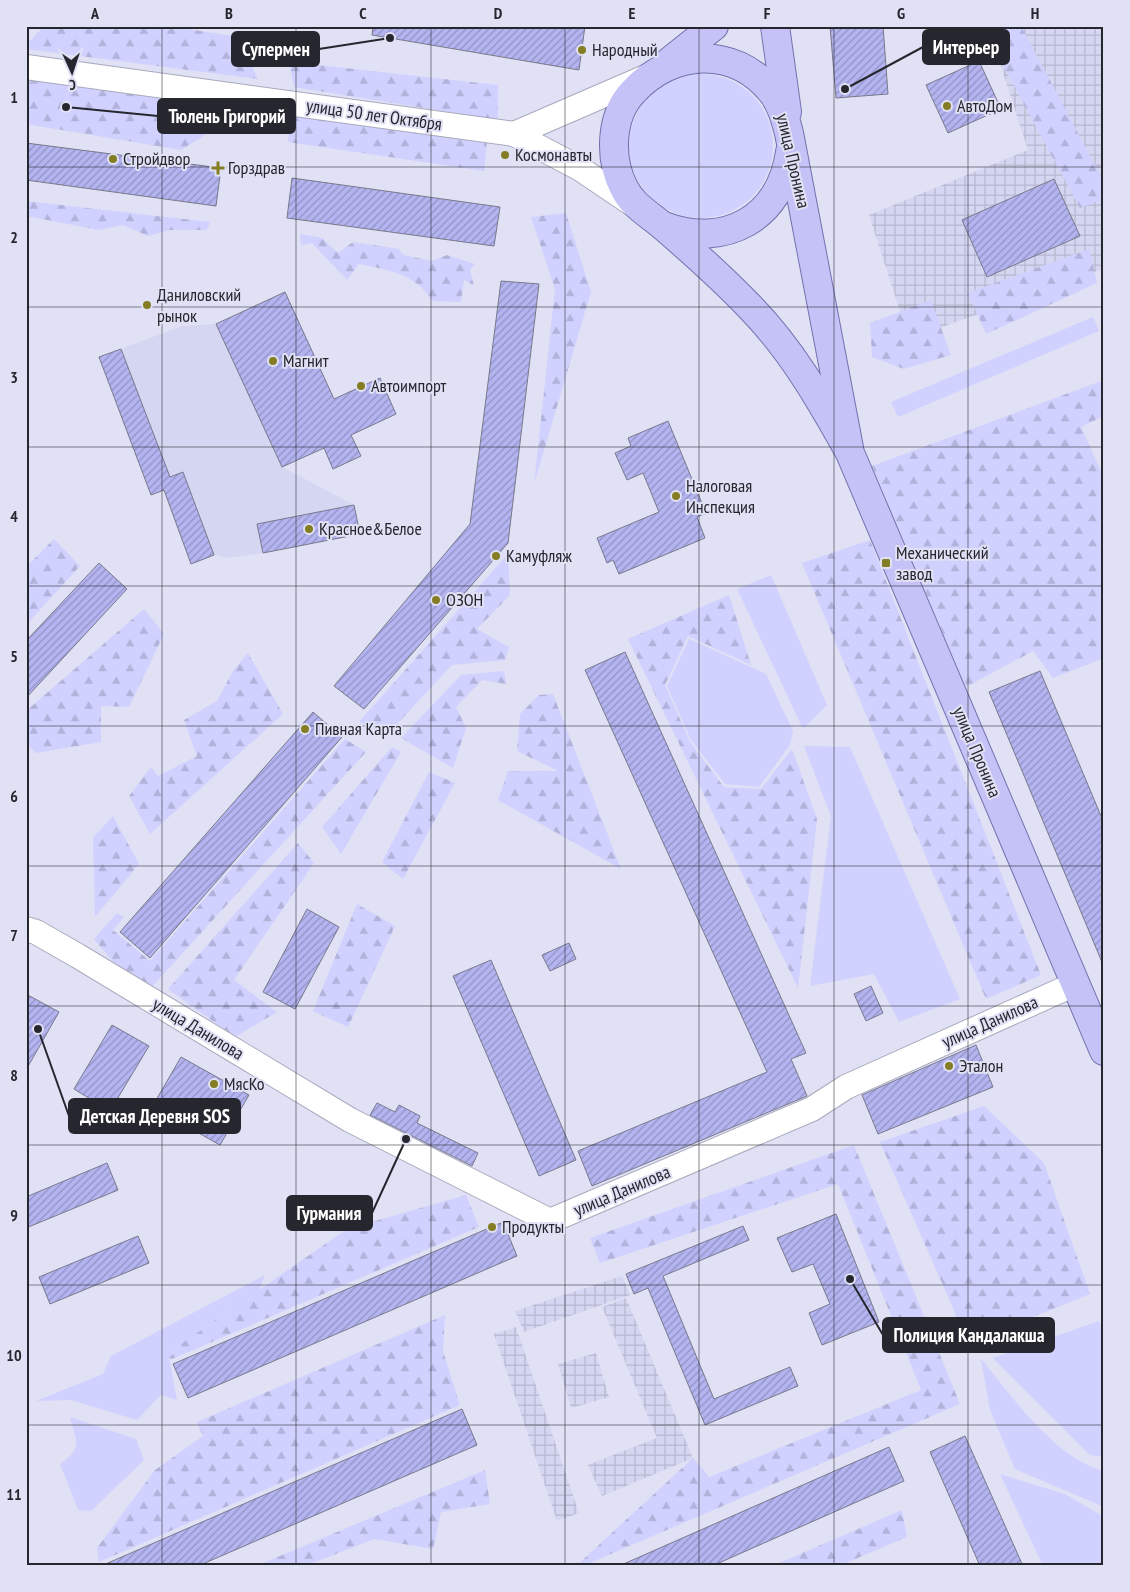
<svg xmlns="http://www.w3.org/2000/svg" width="1130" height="1592" viewBox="0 0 1130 1592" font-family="'PT Sans Narrow',sans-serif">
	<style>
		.built { fill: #d5d6f1 }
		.industrial { fill: url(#industrial-grid) }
		.green { fill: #d0d1fe }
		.forest { fill: url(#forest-firs) }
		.building { fill: url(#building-hatch); stroke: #78798b }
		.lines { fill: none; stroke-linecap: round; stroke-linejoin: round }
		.minor-casing { stroke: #a8a9bc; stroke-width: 26 }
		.major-casing { stroke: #7371ad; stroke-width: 30 }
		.minor { stroke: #fff; stroke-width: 24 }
		.major { stroke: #c4c2f7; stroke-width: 28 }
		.grid { fill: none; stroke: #26272e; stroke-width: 1; stroke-opacity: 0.55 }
		.poi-dot { fill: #847d23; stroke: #e0e1f5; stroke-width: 2 }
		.labels { text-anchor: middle; stroke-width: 4; stroke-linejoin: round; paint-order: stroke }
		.poi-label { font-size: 18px; fill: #26272e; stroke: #e0e1f5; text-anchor: start }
		.street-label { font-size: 18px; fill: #26272e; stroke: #e0e1f5 }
		.leader { fill: none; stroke: #26272e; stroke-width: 2 }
		.callout-dot { fill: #26272e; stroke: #e0e1f5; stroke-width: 2 }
		.callout { fill: #26272e; stroke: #26272e; stroke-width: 2 }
		.callout-label { font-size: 19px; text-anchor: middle; font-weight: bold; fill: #fff }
		.neatline { fill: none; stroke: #26272e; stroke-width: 2 }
		.grid-label { font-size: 16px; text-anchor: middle; font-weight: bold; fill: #26272e }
	</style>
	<defs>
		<pattern id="industrial-grid" width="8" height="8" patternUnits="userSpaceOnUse" patternTransform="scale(1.25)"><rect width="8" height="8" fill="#d5d6f1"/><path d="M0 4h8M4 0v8" fill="none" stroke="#b7b8cf"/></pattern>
		<pattern id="forest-firs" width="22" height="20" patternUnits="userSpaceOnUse" patternTransform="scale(1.25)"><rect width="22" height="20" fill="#d0d1fe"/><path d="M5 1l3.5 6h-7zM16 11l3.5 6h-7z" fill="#b2b3da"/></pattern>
		<pattern id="building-hatch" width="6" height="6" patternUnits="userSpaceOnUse" patternTransform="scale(1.25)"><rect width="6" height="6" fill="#b4b4f1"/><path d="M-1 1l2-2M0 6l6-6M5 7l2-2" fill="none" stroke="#9292c4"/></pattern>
	</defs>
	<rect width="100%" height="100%" fill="#e0e1f5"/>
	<polygon class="built" points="216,324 282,467 354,505 360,534 263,553 227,558 214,555 183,473 170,477 121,349 182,326"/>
	<g class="industrial">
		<polygon points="988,26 1104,26 1104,269 909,339 869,215 1028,150"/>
		<polygon points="622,1276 630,1295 524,1332 515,1311"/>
		<polygon points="626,1298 693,1458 602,1496 588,1465 657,1438 602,1307"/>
		<polygon points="516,1327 579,1513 557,1521 494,1334"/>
		<polygon points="596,1353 609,1397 571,1408 558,1364"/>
	</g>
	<g class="green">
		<circle cx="701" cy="146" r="72"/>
		<polygon points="1093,317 1099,331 898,417 891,402"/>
		<polygon points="771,575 827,705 803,729 737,589"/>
		<polygon points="689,639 766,674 793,731 790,745 759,787 725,784 691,740 667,686"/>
		<polygon points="804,746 850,747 960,999 899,1022 874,974 810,986 831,816"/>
		<polygon points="265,1275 259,1291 181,1344 169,1357 177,1400 161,1395 137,1420 71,1400 36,1401 103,1374 111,1356"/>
		<polygon points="1099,1321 1104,1333 1104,1457 1090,1455 993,1358"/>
		<path d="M981 1359C1013 1397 1054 1458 1104 1471V1507L1015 1469 990 1410Z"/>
		<path d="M70 1417 136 1439 144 1460 91 1511 78 1510 60 1464C84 1447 76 1442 70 1417Z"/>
		<polygon points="1000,1474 1065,1494 1104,1517 1104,1566 1043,1566"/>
	</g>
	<g class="forest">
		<polygon points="44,26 170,26 238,37 258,79 26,49 26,45"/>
		<polygon points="982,26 1021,26 1104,182 1104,199 1080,208"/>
		<polygon points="318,65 498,85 498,120 294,87 290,67"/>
		<polygon points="30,76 248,108 181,150 26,124 26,80"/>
		<polygon points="291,108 488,134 484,171 288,142"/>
		<polygon points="26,201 210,222 207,230 170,230 148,236 123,225 99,230 26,216"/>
		<polygon points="566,213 591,292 534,484 555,289 531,217"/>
		<path d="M300 234 322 238 338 253 353 242 399 249 403 255 432 261 447 255 475 264 470 270 474 286 464 280 461 302 432 301C417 274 387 270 359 264L347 280 312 243 301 245Z"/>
		<polygon points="1089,249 1097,283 986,334 968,293"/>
		<polygon points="931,300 951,355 904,369 872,357 870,323"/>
		<polygon points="1104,380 1104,416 1081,427 1104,478 1104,658 1053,678 1033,651 966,687 872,466"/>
		<polygon points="54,539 80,566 26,625 26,567"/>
		<polygon points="870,540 1041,975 986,999 802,563"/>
		<polygon points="508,554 510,595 477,629 509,647 505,660 452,665 387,735 359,722"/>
		<polygon points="729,595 751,665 688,636 665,685 690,742 724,787 761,789 792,749 817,819 798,988 628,639"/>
		<polygon points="144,609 164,634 129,707 101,706 101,742 36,753 26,744 26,711"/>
		<polygon points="248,653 283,714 150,834 129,796 151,767 158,776 197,756 184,720 217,701 233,671"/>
		<polygon points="504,671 506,684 482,680 456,707 466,728 453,768 401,738 461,675"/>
		<polygon points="553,694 621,869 498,800 508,771 558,771 517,751 520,714 539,695"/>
		<polygon points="345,739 366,752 149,990 119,974 115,964 94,939 117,913 124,917 113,930 150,961"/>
		<polygon points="392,747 401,752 341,854 322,827"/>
		<polygon points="429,772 455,783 403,879 382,862"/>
		<polygon points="113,816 139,864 95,917 93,838"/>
		<polygon points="298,843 314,863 234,980 277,1012 235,1037 168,989"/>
		<polygon points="357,904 395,926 348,1027 313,1011"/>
		<polygon points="984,1106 1044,1163 1090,1294 988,1335 960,1324 880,1142"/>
		<polygon points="854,1145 960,1404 583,1566 576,1566 693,1458 709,1477 921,1390 838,1184 600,1263 590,1238"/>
		<polygon points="466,1195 479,1227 172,1359 169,1358 181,1344 347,1229"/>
		<polygon points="445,1315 443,1351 460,1405 99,1562 97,1548 155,1470 203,1436 197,1422"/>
		<polygon points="485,1470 490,1504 441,1512 433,1549 374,1539 305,1566 256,1566"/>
		<polygon points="902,1510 907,1537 839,1566 772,1566"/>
	</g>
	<g class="building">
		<polygon points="373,26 585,26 579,70 372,35"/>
		<polygon points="830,26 883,26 888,94 836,98"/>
		<polygon points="979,61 1001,109 948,133 926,85"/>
		<polygon points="26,143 221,168 216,206 26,180"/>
		<polygon points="292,178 500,207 494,246 287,218"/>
		<polygon points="1054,179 1080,236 987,277 962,220"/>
		<polygon points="501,281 539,284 508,543 364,709 334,686 470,524"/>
		<polygon points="285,292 334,399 380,378 396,414 351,435 361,456 333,469 324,448 282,467 216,324"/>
		<polygon points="121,349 170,477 183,472 214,555 191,564 164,490 151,495 99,357"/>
		<polygon points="668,421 706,513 697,517 705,538 619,574 613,560 607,563 597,538 659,512 643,473 627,480 615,453 631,446 628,438"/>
		<polygon points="354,505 360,534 263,553 257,524"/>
		<polygon points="99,563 127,589 26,698 26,641"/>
		<polygon points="625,652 806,1053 791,1059 807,1096 592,1186 578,1151 767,1072 585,670"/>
		<polygon points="1040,671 1104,823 1104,967 989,692"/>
		<polygon points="313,712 342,737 150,958 120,932"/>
		<polygon points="307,909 339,927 295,1009 263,992"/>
		<polygon points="569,943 576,959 550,971 542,955"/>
		<polygon points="491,960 576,1160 539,1176 453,976"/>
		<polygon points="871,986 883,1013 866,1021 854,994"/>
		<polygon points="26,994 59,1012 26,1070"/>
		<polygon points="112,1025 149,1046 110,1111 74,1089"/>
		<polygon points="976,1045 993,1087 878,1134 862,1095"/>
		<polygon points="181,1057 249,1095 220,1145 152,1107"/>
		<polygon points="377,1103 395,1112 399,1105 420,1116 417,1123 478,1153 472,1166 370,1115"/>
		<polygon points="107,1163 118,1190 26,1228 26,1197"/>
		<polygon points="836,1214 879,1322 822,1345 809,1313 830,1304 813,1264 792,1272 777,1238"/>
		<polygon points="503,1222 517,1256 188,1398 173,1364"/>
		<polygon points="743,1226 749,1240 663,1276 714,1399 790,1367 798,1386 705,1425 648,1288 634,1294 626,1274"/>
		<polygon points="138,1236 149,1263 50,1304 39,1277"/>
		<polygon points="462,1409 477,1445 198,1566 101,1566"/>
		<polygon points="965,1436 1023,1566 980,1566 930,1452"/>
		<polygon points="889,1447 904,1481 712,1566 619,1566"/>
	</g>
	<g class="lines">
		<defs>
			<g id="minor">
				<polyline points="26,67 514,134 579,168 637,207"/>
				<polyline points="514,134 648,76"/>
				<polyline points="26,929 36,932 78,956 350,1120 550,1221 812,1109 846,1087 1075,984"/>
			</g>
			<g id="major">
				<polyline points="775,26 787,112"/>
				<polyline points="670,61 714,26"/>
				<path d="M664 226C725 249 781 218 790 152"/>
				<path d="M850 453 789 133C785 118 781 103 771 91 733 45 671 50 633 92 610 116 609 159 624 188 633 206 649 214 664 227 693 252 723 279 750 307 792 350 821 401 850 453L1104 1051"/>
			</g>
		</defs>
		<use href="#minor" class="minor-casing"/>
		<use href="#major" class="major-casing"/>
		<use href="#minor" class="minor"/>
		<use href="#major" class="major"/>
	</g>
	<path class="grid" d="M162 26V1566M296 26V1566M431 26V1566M565 26V1566M699 26V1566M834 26V1566M968 26V1566M26 167H1104M26 307H1104M26 447H1104M26 586H1104M26 726H1104M26 866H1104M26 1006H1104M26 1145H1104M26 1285H1104M26 1425H1104"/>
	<g class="poi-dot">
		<circle cx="582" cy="50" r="5"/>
		<circle cx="947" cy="106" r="5"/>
		<circle cx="505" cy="155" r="5"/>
		<circle cx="113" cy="159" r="5"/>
		<path d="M215.5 160.5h5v5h5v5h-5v5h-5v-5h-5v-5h5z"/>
		<circle cx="147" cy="305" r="5"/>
		<circle cx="273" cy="361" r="5"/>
		<circle cx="361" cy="386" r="5"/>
		<circle cx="676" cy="496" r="5"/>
		<circle cx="309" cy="529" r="5"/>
		<circle cx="496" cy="556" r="5"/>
		<rect x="881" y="558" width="10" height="10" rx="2.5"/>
		<circle cx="436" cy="600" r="5"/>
		<circle cx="305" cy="729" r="5"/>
		<circle cx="949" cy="1066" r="5"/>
		<circle cx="214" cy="1084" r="5"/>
		<circle cx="492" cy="1227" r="5"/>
	</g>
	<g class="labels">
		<g class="poi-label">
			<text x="592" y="56">Народный</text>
			<text x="957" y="112">АвтоДом</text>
			<text x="515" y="161">Космонавты</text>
			<text x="123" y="165">Стройдвор</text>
			<text x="228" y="174">Горздрав</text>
			<text x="157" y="301">Даниловский<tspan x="157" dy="21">рынок</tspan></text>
			<text x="283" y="367">Магнит</text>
			<text x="371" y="392">Автоимпорт</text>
			<text x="686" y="492">Налоговая<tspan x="686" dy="21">Инспекция</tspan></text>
			<text x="319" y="535">Красное&amp;Белое</text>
			<text x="896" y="559">Механический<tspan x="896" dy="21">завод</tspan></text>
			<text x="506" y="562">Камуфляж</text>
			<text x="446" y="606">ОЗОН</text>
			<text x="315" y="735">Пивная Карта</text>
			<text x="959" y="1072">Эталон</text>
			<text x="224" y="1090">МясКо</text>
			<text x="502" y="1233">Продукты</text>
		</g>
		<g class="street-label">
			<text transform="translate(374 115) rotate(8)" y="6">улица 50 лет Октября</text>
			<text transform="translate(793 161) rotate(77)" y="6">улица Пронина</text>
			<text transform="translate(977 752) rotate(67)" y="6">улица Пронина</text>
			<text transform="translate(990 1022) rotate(-24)" y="6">улица Данилова</text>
			<text transform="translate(198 1029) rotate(31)" y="6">улица Данилова</text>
			<text transform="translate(622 1191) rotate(-23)" y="6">улица Данилова</text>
		</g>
	</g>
	<path class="leader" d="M845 89L923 47M390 38L319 49M66 107L158 116M38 1029L69 1116M406 1139L372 1213M850 1279L883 1335"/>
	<g class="callout-dot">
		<circle cx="845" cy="89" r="5"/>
		<circle cx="390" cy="38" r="5"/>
		<circle cx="66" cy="107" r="5"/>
		<circle cx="38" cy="1029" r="5"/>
		<circle cx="406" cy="1139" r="5"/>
		<circle cx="850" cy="1279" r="5"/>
	</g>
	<g class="callout">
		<rect x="923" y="30" width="86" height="34" rx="5"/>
		<rect x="232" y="32" width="87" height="34" rx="5"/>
		<rect x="158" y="99" width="137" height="34" rx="5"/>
		<rect x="69" y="1099" width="171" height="34" rx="5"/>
		<rect x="287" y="1196" width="85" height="34" rx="5"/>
		<rect x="883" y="1318" width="171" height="34" rx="5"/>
	</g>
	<g class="callout-label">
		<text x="966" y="54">Интерьер</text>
		<text x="276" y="56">Супермен</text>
		<text x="227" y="123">Тюлень Григорий</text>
		<text x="155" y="1123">Детская Деревня SOS</text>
		<text x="329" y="1220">Гурмания</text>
		<text x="969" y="1342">Полиция Кандалакша</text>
	</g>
	<rect width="1130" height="1592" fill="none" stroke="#e0e1f5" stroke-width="55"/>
	<g transform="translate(72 72) rotate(177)" stroke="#e0e1f5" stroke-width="4" paint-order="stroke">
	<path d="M0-4L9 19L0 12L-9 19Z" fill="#26272e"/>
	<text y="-8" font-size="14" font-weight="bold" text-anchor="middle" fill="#26272e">С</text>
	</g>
	<rect x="28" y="28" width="1074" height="1536" class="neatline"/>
	<g class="grid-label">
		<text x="95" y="19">A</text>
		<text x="229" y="19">B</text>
		<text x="363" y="19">C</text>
		<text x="498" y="19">D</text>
		<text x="632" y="19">E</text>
		<text x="767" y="19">F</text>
		<text x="901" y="19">G</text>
		<text x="1035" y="19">H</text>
		<text x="14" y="103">1</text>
		<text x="14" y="243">2</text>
		<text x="14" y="383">3</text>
		<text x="14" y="522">4</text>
		<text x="14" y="662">5</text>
		<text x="14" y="802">6</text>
		<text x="14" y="941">7</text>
		<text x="14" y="1081">8</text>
		<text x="14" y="1221">9</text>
		<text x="14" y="1361">10</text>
		<text x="14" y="1500">11</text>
	</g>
</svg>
